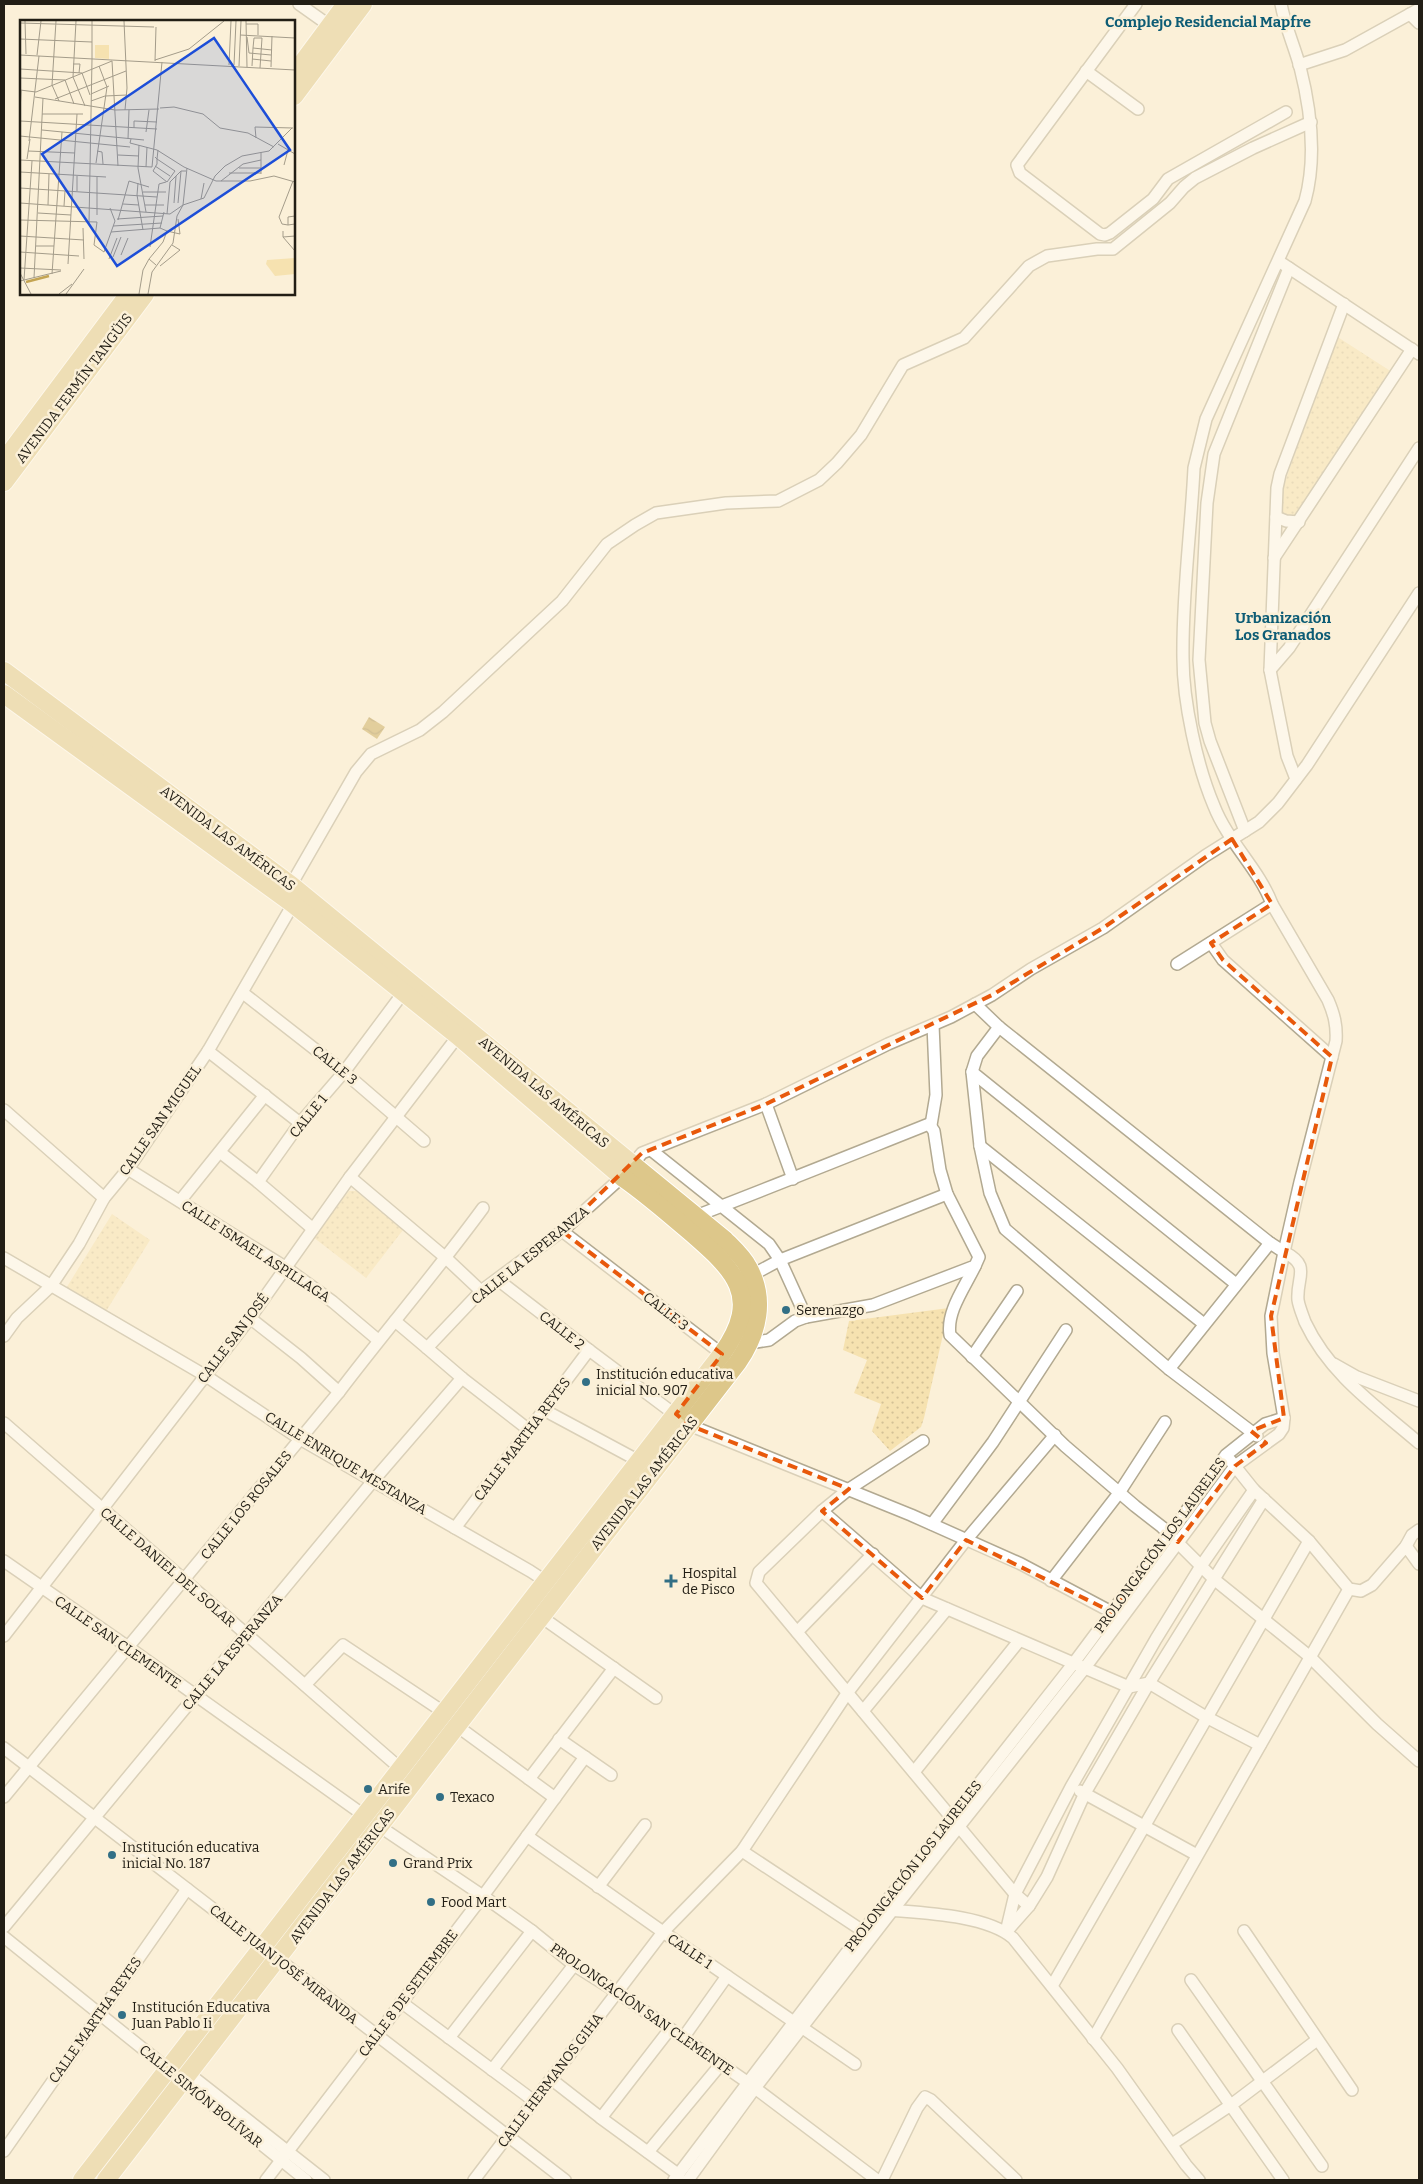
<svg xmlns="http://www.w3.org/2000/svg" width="1423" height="2184" viewBox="0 0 1423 2184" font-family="Bitter,serif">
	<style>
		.park { fill: url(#park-dots) }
		.water { fill: url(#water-waves) }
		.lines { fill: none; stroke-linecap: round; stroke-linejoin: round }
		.street-casing { stroke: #b2a991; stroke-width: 14 }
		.primary-casing { stroke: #fff; stroke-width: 20 }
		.street { stroke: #fff; stroke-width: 11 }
		.primary { stroke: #ddc78a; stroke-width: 18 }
		.marked { fill: none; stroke: #e8590c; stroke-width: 4; stroke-dasharray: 10 6; stroke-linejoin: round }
		.poi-dot { fill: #326f85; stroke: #fbf0d8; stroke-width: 2 }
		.labels { text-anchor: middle; stroke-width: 5; stroke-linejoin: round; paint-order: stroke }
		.street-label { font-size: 14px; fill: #221e15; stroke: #fbf0d8 }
		.poi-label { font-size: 14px; fill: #221e15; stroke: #fbf0d8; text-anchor: start }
		.neighbourhood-label { font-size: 15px; font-weight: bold; fill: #0d5c75; stroke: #fbf0d8 }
		.inset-river { fill: none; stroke: #c4a452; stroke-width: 2.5 }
		.inset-road { fill: none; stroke: #a49c8a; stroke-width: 1 }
		.view { fill: #1d4ed8; fill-opacity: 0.15; stroke: #1d4ed8; stroke-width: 2.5 }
		.inset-edge { fill: none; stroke: #221e15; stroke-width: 2.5 }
	</style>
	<defs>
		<pattern id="park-dots" width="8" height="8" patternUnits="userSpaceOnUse" patternTransform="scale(1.25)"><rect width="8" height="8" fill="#f6e2b0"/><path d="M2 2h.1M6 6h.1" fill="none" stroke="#d3c196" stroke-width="1.8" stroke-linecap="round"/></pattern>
		<pattern id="water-waves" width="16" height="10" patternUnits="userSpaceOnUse" patternTransform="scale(1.25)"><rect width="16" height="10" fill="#c4a452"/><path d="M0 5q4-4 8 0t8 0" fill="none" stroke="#9f8543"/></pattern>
	</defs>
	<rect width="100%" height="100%" fill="#fbf0d8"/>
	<g class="park">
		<polygon points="1336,336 1392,372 1299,514 1293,518 1286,516 1280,511 1281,493"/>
		<polygon points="349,1191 356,1191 403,1230 366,1278 313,1237"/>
		<polygon points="112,1214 150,1240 105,1313 65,1290"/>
		<polygon points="949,1308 924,1418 921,1427 890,1451 872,1431 881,1404 854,1393 867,1360 843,1350 849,1321"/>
	</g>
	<polygon class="water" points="369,717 385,727 377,739 362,729"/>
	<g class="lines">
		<defs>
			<g id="street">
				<polyline points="299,4 330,26"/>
				<polyline points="1136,4 1017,165 1020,173 1100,234 1105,235 1110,233 1153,199 1168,179 1286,112"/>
				<path d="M1281 4C1285 26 1294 45 1300 67 1311 110 1317 157 1305 201L1206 419 1194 468C1191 531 1182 594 1183 658 1183 702 1197 766 1214 806 1228 842 1259 869 1272 904L1328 1000C1334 1014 1337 1025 1336 1041L1300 1182 1284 1252C1312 1266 1296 1277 1298 1300 1299 1307 1303 1316 1305 1322 1330 1375 1376 1406 1419 1443"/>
				<polyline points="1410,14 1419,23"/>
				<polyline points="1299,65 1345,50 1419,9"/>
				<polyline points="1086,71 1138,109"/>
				<polyline points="1283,264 1419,354"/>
				<polyline points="1276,517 1286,521 1299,522"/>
				<polyline points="1274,558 1412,349"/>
				<polyline points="1270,670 1289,648 1419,448"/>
				<polyline points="1296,779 1287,756 1270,670 1277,488 1280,474 1344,304"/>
				<polyline points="1245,831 1210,741 1205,723 1199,660 1207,503 1214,454 1289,268"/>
				<polyline points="291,885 356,772 371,754 420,730 443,712 562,601 607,544 635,525 656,513 726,503 778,501 819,480 837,463 861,435 903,365 964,338 1029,266 1047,256 1097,249 1113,249 1170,203 1184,187 1195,178 1253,148 1311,122"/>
				<polyline points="1211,943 1223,960 1332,1057"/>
				<polyline points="1177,964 1272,904"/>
				<polyline points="243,993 344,1072 424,1141"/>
				<polyline points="999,1027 977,1056 972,1072 980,1146 990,1193 1005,1229 1169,1369 1257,1436"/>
				<polyline points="208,1051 300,1123"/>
				<polyline points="972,1072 1236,1284"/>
				<polyline points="766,1104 793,1179"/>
				<polyline points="4,1110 104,1198"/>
				<polyline points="931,1125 936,1095 933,1025"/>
				<polyline points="980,1146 1204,1324"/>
				<path d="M651 1150 769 1244 780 1260 806 1317 873 1305 975 1266 979 1257 947 1194 940 1170 934 1131 929 1124C851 1155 774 1186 696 1216"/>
				<polyline points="221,1153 258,1182"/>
				<polyline points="128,1169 285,1267 333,1302 378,1340"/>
				<polyline points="350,1177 446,1258 481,1291"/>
				<polyline points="180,1201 265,1095"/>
				<polyline points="313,1229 258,1182 300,1123 344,1072 403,993"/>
				<polyline points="562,1231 722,1354"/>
				<polyline points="4,1258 206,1376 300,1439 530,1571 550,1584"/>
				<path d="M975 1266C965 1287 946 1312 950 1335L1065 1446 1135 1506 1162 1527 1215 1580 1309 1656 1377 1724 1419 1761"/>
				<polyline points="752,1275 780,1260 947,1194"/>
				<polyline points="498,1280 589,1350 689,1425 911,1515 1021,1564 1119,1616"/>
				<polyline points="250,1318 301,1358 339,1392"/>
				<polyline points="395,1321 427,1348 481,1291 562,1231 622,1177 642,1153 766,1104 888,1044 951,1017 992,995 1031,969 1103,928 1205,856 1259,822 1278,803 1307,765 1419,593"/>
				<polyline points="4,1336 17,1318 51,1286 79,1244 104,1198 128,1169 208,1051 296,899"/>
				<polyline points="750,1343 769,1340 795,1321 806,1317"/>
				<polyline points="427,1348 462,1378 529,1430"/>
				<polyline points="972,1357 1017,1291"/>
				<polyline points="1334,1364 1357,1377 1419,1401"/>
				<polyline points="1169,1369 1270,1243"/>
				<polyline points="544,1410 639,1461"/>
				<polyline points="4,1423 401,1769"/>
				<polyline points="923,1441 849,1489 822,1511 759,1572 756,1583 1015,1894 1029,1906"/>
				<polyline points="1230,1460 1254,1490 1309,1541 1349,1589 1361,1591 1372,1585 1406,1546 1419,1564"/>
				<polyline points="822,1511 922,1598 1129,1687 1149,1683 1206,1717 1260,1745"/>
				<polyline points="932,1524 993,1442 1066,1330"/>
				<polyline points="455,1528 589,1350"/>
				<polyline points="1406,1546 1412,1535 1419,1530"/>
				<polyline points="4,1561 128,1647 379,1826 483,1896 532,1931 574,1965 617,1992 747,2082 877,2180"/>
				<polyline points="1051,1581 1119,1493 1165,1422"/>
				<polyline points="540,1616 656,1698"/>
				<polyline points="797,1632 873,1554"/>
				<polyline points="4,1636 250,1318 350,1177 458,1036"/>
				<polyline points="305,1685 343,1645 445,1713"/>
				<polyline points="863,1711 947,1609"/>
				<polyline points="457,1726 555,1798"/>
				<polyline points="559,1739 611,1775"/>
				<polyline points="4,1748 565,2180"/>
				<polyline points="914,1772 1019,1641"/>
				<polyline points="529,1779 614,1668"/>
				<polyline points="1080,1791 1197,1855"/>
				<path d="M4 1797 339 1392C386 1330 437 1271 483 1208"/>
				<polyline points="527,1836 663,1932 855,2064"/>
				<polyline points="742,1851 863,1931"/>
				<polyline points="598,1887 645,1825"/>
				<path d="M888 1910C923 1913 986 1915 1013 1938L1117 2068 1186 2165 1199 2180"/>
				<polyline points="4,1927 373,1481 462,1378"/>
				<polyline points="1007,1931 1029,1906 1047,1877 1085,1793 1149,1683 1264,1499"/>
				<polyline points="1244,1931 1352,2090"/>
				<polyline points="1006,1932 1015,1894 1071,1787 1156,1639 1201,1566 1254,1490"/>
				<polyline points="4,1937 306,2180"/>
				<polyline points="1191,1980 1322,2166"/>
				<polyline points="1052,1986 1309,1541"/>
				<polyline points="401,2002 534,2101"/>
				<polyline points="1178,2030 1283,2180"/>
				<polyline points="449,2038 532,1931"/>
				<polyline points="683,2038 727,1976"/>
				<polyline points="1093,2039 1349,1589"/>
				<polyline points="174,2062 324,2180"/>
				<polyline points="492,2070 574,1965"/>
				<polyline points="551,2079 601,2118 679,2175"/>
				<polyline points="601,2118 670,2029"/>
				<polyline points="1172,2144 1231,2105 1317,2040"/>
				<polyline points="4,2151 187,1889"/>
				<polyline points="648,2152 721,2064"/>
				<polyline points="266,2180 483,1896 585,1757"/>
				<polyline points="474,2180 663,1932 742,1851 848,1692 966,1540 1055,1435"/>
				<polyline points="674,2180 863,1931 1073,1664 1170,1534 1226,1455 1265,1424 1284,1418"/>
				<polyline points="688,2180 755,2088 892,1911 1084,1669 1235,1466 1279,1434 1283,1428 1284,1418 1273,1353 1271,1316 1284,1252 1270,1243 999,1027 975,1004"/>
				<polyline points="882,2180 917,2108 925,2097 931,2100 1016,2180"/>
			</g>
			<g id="primary">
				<polyline points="294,74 346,4"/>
				<polyline points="294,96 363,4"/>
				<polyline points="4,461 129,294"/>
				<polyline points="4,482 145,294"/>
				<path d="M4 671 291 885 725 1240C733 1248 743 1257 748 1267 766 1299 758 1333 738 1362L106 2180"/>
				<path d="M4 694 293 904 458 1036 622 1177C645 1193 666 1211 688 1230 733 1269 764 1295 722 1354L82 2180"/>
			</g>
		</defs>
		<use href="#street" class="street-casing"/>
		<use href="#primary" class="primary-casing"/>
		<use href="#street" class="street"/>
		<use href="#primary" class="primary"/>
	</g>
	<path d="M0 0H1423V2184H0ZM1232 839 1272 904 1211 943 1223 960 1332 1057 1271 1316 1284 1418 1251 1431 1266 1443 1235 1466 1178 1542 1170 1534 1112 1612 966 1540 922 1598 822 1511 849 1489 689 1425 676 1414 722 1354 562 1231 642 1153 766 1104 992 995 1103 928Z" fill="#fbf0d8" fill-opacity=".55" fill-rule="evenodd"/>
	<path class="marked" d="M1232 839 1272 904 1211 943 1223 960 1332 1057 1271 1316 1284 1418 1251 1431 1266 1443 1235 1466 1178 1542 1170 1534 1112 1612 966 1540 922 1598 822 1511 849 1489 689 1425 676 1414 722 1354 562 1231 642 1153 766 1104 992 995 1103 928Z"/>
	<g class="poi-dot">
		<circle cx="786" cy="1310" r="5"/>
		<circle cx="586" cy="1382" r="5"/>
		<path d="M668.5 1573.5h5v5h5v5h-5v5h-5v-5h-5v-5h5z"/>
		<circle cx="368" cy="1789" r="5"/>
		<circle cx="440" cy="1797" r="5"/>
		<circle cx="112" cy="1855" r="5"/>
		<circle cx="393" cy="1863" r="5"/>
		<circle cx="431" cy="1902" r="5"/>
		<circle cx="122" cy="2015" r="5"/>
	</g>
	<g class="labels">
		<g class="street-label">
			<text transform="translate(74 388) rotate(-53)" y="5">AVENIDA FERMÍN TANGÜIS</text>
			<text transform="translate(228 838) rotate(37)" y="5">AVENIDA LAS AMÉRICAS</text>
			<text transform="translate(335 1065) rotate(39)" y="5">CALLE 3</text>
			<text transform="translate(544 1092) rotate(40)" y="5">AVENIDA LAS AMÉRICAS</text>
			<text transform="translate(308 1116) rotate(-51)" y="5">CALLE 1</text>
			<text transform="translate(160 1120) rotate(-55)" y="5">CALLE SAN MIGUEL</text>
			<text transform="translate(256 1251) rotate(33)" y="5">CALLE ISMAEL ASPILLAGA</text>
			<text transform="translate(530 1255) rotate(-39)" y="5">CALLE LA ESPERANZA</text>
			<text transform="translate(666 1311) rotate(38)" y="5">CALLE 3</text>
			<text transform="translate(562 1330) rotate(38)" y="5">CALLE 2</text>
			<text transform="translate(233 1338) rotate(-53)" y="5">CALLE SAN JOSÉ</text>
			<text transform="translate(522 1439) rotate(-53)" y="5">CALLE MARTHA REYES</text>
			<text transform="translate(346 1463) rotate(31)" y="5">CALLE ENRIQUE MESTANZA</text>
			<text transform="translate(644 1483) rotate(-52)" y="5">AVENIDA LAS AMÉRICAS</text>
			<text transform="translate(246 1505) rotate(-51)" y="5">CALLE LOS ROSALES</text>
			<text transform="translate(1160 1545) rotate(-54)" y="5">PROLONGACIÓN LOS LAURELES</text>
			<text transform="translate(168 1567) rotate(41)" y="5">CALLE DANIEL DEL SOLAR</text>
			<text transform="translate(118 1642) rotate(35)" y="5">CALLE SAN CLEMENTE</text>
			<text transform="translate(232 1652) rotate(-50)" y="5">CALLE LA ESPERANZA</text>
			<text transform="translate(913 1866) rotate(-52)" y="5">PROLONGACIÓN LOS LAURELES</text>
			<text transform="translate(342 1876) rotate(-53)" y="5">AVENIDA LAS AMÉRICAS</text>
			<text transform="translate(690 1951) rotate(34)" y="5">CALLE 1</text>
			<text transform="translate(284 1964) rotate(38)" y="5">CALLE JUAN JOSÉ MIRANDA</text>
			<text transform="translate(408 1993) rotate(-53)" y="5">CALLE 8 DE SETIEMBRE</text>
			<text transform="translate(642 2009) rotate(35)" y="5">PROLONGACIÓN SAN CLEMENTE</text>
			<text transform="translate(95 2020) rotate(-55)" y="5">CALLE MARTHA REYES</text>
			<text transform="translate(550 2080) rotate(-53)" y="5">CALLE HERMANOS GIHA</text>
			<text transform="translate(201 2096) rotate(39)" y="5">CALLE SIMÓN BOLÍVAR</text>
		</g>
		<g class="poi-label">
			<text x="796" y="1315">Serenazgo</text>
			<text x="596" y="1379">Institución educativa<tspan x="596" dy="16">inicial No. 907</tspan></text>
			<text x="682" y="1578">Hospital<tspan x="682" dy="16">de Pisco</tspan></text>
			<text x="378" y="1794">Arife</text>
			<text x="450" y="1802">Texaco</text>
			<text x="122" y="1852">Institución educativa<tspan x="122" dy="16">inicial No. 187</tspan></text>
			<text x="403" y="1868">Grand Prix</text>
			<text x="441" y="1907">Food Mart</text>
			<text x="132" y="2012">Institución Educativa<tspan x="132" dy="16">Juan Pablo Ii</tspan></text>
		</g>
		<g class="neighbourhood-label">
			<text x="1208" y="27">Complejo Residencial Mapfre</text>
			<text x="1283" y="623">Urbanización<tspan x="1283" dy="17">Los Granados</tspan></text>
		</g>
	</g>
	<g transform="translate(20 20)">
		<rect width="275" height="275" fill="#fbf0d8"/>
		<path d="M275 238V254L255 256 246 244 247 240Z" fill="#f6e2b0"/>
		<path d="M75 25H89V39L75 38Z" fill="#f6e2b0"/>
		<path class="inset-river" d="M6 262 29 256"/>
		<path class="inset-road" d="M5 1 6 34M36 1 32 65 39 81M56 1 53 57 65 86M104 1 107 68 105 90M226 1 227 47M0 3 134 7M226 4H238V15M220 15 275 18M227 17 229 33 251 35M0 19 72 22V39M72 22V1M233 28 234 18H242L240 48M0 35 275 50M17 35 21 1M232 39 251 41M135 40 169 29 204 1M92 41 98 146M135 41 136 7M53 44H60L59 53M209 45 211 1M214 45 216 1M219 46 221 1M232 46 233 28 252 30M251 47 252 16M0 49 62 53 70 75M0 58 45 60 54 84M0 70 16 72 92 41M71 74 89 66M15 77 95 90 139 89M35 79 106 51M71 81 85 76 107 75M140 88 154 87 183 94 200 108 228 113 254 127M0 93 1 71M22 94H63M0 101 137 109M114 108V101L137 102M22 110 124 120M126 112 129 90M0 116 110 127M236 118 235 107 273 108M108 119 109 90M111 119 110 123 137 130 164 147 196 161H230L254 156 275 162M9 121 19 36M258 124 275 134M119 125 118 148 126 192M8 131 55 133M77 131 82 132 83 144M241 132V154M98 135 119 136M135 137 137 139 155 151 147 162 133 151 137 144V139L138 130M7 139 10 119M0 140 132 147 142 42M76 143 87 67 79 46M264 145 268 130M135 146 150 156M126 147 127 127M219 148H241M0 152 86 157M209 153H241M201 161 223 144 241 140M118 163 117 175 123 210M0 168 137 177M57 171V156M123 172H146M181 179 184 163M0 183 150 194M154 183 156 156M158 183 161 151M103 184 119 185M28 185 29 154M125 185H144M44 186 45 171M18 193 51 195M147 194 150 162 161 151H166M150 194 163 185 167 148M77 195V157M275 196 268 197V205L275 204M97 199 143 196M0 200 77 202 74 225 84 232 95 201 90 188M98 200 109 161 129 167M69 203 72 39M268 205 262 204 259 197 273 161M93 206 142 203M63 208 64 239M147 211 160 214 158 199M263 211V217L275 216M91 212 140 208M0 216 64 220M263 217 275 231M16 226H34M130 227 139 164 146 162M0 232 59 236M101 235 108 218M93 237 101 217M89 239 97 218M48 244 57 94M136 245 129 239 143 222 147 211 140 208 144 192M140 246 160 230 152 225M0 248 41 250M0 253 11 274M32 254 42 112M14 258 23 78M4 260 12 141M0 261 41 251M39 274 52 264M46 274 64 249M119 274 123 250 129 239M128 274 132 252 153 223 157 196 163 185 184 178 195 156 205 146 222 136 249 131 272 108"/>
		<path class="view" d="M194 18 270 130 97 246 22 134Z"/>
		<rect width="275" height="275" class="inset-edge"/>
	</g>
	<rect width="1423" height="2184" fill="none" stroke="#221e15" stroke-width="10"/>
</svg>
